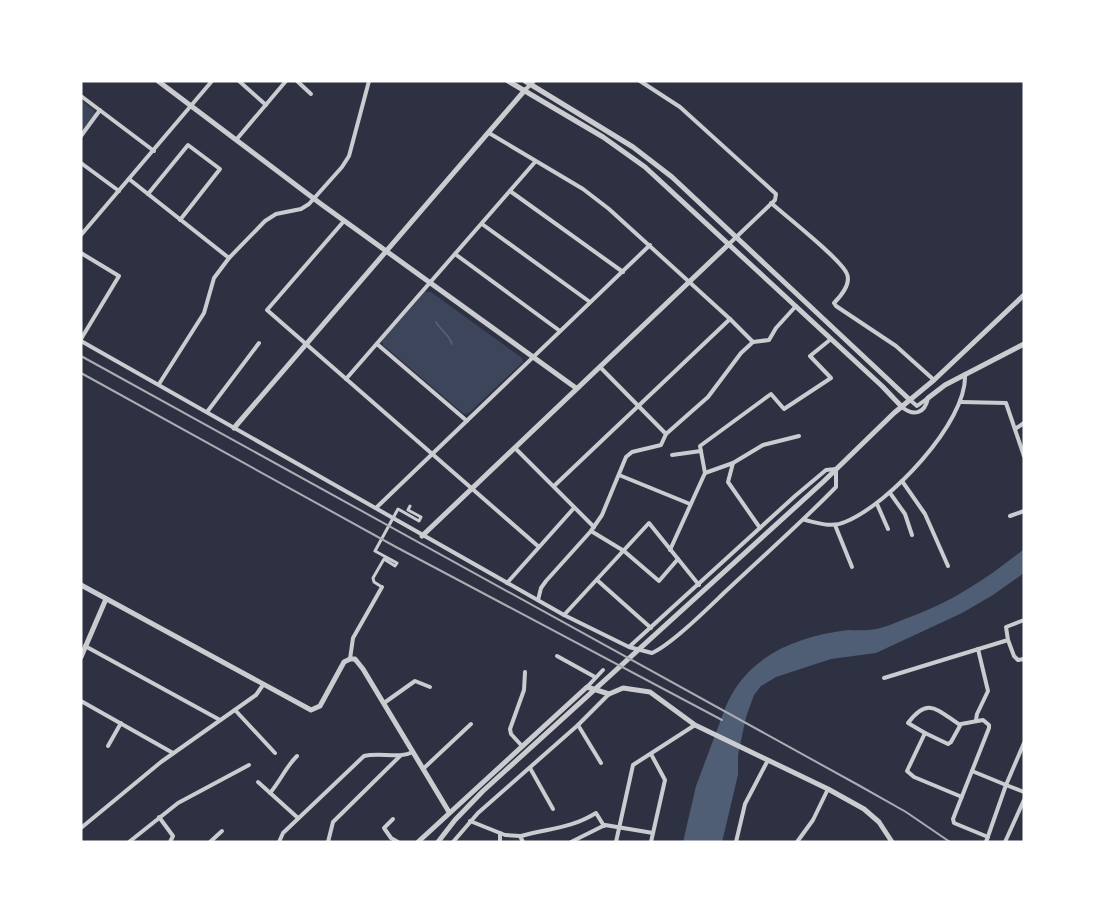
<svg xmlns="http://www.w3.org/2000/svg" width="1105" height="923" viewBox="0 0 1105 923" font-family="Quicksand,sans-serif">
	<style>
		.green { fill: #3c4559 }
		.water { fill: #4f5d75 }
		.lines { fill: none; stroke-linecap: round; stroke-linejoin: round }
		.stream { stroke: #4f5d75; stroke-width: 2 }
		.pedestrian { stroke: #caccd0; stroke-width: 3 }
		.minor { stroke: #caccd0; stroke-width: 4 }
		.tertiary { stroke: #caccd0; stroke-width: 5 }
		.rail { stroke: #abadb3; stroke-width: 2 }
	</style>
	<rect width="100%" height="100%" fill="#2d3142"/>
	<g class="green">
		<polygon points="81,100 94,110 95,114 81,132"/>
		<polygon points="425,292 431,292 522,358 523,362 469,413 464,414 383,345 382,341"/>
	</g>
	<path class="water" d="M1024 549V573L993 595 962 613 876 653 831 659 776 677 761 686 754 695 746 717 738 755V775L722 842H683L696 786 726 706C747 656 797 636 848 630 857 630 867 631 876 629 887 627 899 621 910 617 952 602 989 577 1024 549Z"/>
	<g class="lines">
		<path class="stream" d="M436 322C441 331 449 334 452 344"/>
		<polyline class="pedestrian" points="382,587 374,582 373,578 384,559 395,566 397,563 375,551 398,509 419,521 421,517 408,510 410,506"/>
		<g class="minor">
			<polyline points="239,81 266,105"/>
			<polyline points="297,81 311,94"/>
			<polyline points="640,81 680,107 776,194 775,200 729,244"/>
			<polyline points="525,90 534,81"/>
			<polyline points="81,96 154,151"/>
			<polyline points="489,133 583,189 609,209 730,319 753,342"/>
			<polyline points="81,136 100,110"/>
			<polyline points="236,140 286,81"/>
			<polyline points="81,163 119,191"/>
			<polyline points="129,179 229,258"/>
			<polyline points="510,191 623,272"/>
			<polyline points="148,194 188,145 220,169 180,220"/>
			<path d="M771 203C786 216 842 260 847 274 851 284 840 297 834 303L836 306 896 346 934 380"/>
			<polyline points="344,221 267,310 539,547"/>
			<polyline points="482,224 590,302"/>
			<polyline points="81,235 212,81"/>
			<polyline points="81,253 119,276 81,339"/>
			<polyline points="455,254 560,331"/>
			<path d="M81 341 564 615 629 647 652 653C672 644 708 608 726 591 763 556 801 523 836 487V469L826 470 795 496 629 647"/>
			<polyline points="377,344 467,421"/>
			<polyline points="600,367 666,434"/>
			<polyline points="346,379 535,162"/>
			<polyline points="159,384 204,313 214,278 229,258 265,221 276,214 301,209 309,204 342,167 349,156 369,81"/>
			<polyline points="910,400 917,406 928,398"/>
			<polyline points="961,402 1006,403 1024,456"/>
			<path d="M902 407C914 417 925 413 928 398"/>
			<polyline points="207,412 259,343"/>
			<polyline points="1015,429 1024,423"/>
			<polyline points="515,448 594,527"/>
			<polyline points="672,455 701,451"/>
			<polyline points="733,463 728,482 760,528"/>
			<polyline points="705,473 700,446 771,394 784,409 831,378 810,356 831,339"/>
			<polyline points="619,475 690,504"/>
			<polyline points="902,481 925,514 948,566"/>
			<polyline points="554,486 730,319"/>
			<polyline points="890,493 905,514 912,535"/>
			<polyline points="877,504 888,529"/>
			<polyline points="377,507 650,245"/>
			<polyline points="1010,516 1024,511"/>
			<path d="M805 520C818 523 832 528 845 522 888 505 968 422 965 374"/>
			<polyline points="835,525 852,567"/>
			<polyline points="591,531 624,551 659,581 678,559"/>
			<polyline points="670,550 705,473 733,463 763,445 799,436"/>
			<polyline points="597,580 651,628"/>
			<polyline points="507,583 574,508"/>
			<polyline points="538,600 541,588 546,581 591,531 602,515 626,457 632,452 661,445 666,434 708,397 741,353 753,342 769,340 776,328 796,306"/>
			<polyline points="564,615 649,523 699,585"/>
			<polyline points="1008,640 1014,656 1018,660 1024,659"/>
			<polyline points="85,646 220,720"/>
			<polyline points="557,656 595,677"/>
			<polyline points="350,659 353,638 382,587"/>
			<polyline points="884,678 1008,640 1006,627 1024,620"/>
			<polyline points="587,687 603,670"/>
			<polyline points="81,701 173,753"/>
			<polyline points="384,703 415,681 430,687"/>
			<polyline points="235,710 275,753"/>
			<polyline points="976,720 977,714 988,691 978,649"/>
			<polyline points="578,725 601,763"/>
			<path d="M925 733 908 723C928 696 937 710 960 725"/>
			<polyline points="108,746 121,723"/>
			<polyline points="522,746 511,734 510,729 524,690 525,672"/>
			<polyline points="651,754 665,780 651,842"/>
			<polyline points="530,768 553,809"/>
			<polyline points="423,769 471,724"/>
			<polyline points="972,771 1006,785 1024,743"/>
			<polyline points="258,782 298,818"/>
			<path d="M270 793C281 780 285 768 297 756"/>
			<polyline points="962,797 914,777 907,771 925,733 948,744 951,742 961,724 983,720 989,725 989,728 953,819 954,823 988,837"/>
			<polyline points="159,817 173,836 170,842"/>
			<polyline points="393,819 384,828 391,838 398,842"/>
			<polyline points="470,821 505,835 520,836 523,842"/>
			<polyline points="81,828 161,762 256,695 263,685"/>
			<polyline points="500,833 500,842"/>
			<path d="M521 836C549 828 570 829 596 813L604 826"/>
			<polyline points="129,842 178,803 249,765"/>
			<polyline points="210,842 222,831"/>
			<path d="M279 842 283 833 364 756C380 752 399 759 413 752"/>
			<polyline points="328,842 333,822 400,756"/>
			<polyline points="453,842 478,813 578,725 609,694"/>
			<polyline points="571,842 605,825 653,833"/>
			<polyline points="616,842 633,765 695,725"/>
			<polyline points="736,842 745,804 768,760"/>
			<polyline points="797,842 813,820 828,789"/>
			<polyline points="986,842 1006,785 1024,792"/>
			<polyline points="1005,842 1024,800"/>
		</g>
		<g class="tertiary">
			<polyline points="158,81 321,204 576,388"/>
			<polyline points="508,81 603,137 645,167 882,386 902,407"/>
			<polyline points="525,81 633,147 672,177 910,400"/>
			<polyline points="928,398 945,385 1024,344"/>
			<polyline points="234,428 525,90"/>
			<polyline points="422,536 729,244"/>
			<polyline points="81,585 311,710 320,706 344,662 350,659 355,659 363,669 449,812"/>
			<polyline points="81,657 106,599"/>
			<polyline points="418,842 587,687 609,694 623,688 650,692 695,725 828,789 864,809 879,822 892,842"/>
			<polyline points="438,842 455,820 483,791 823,482 894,413 934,380 1024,295"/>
		</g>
		<g class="rail">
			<polyline points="81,356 860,786 906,812 950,842"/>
			<polyline points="81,373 396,547 722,720"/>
		</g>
	</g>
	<rect width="1105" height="923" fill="none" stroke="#ffffff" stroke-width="165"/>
</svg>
